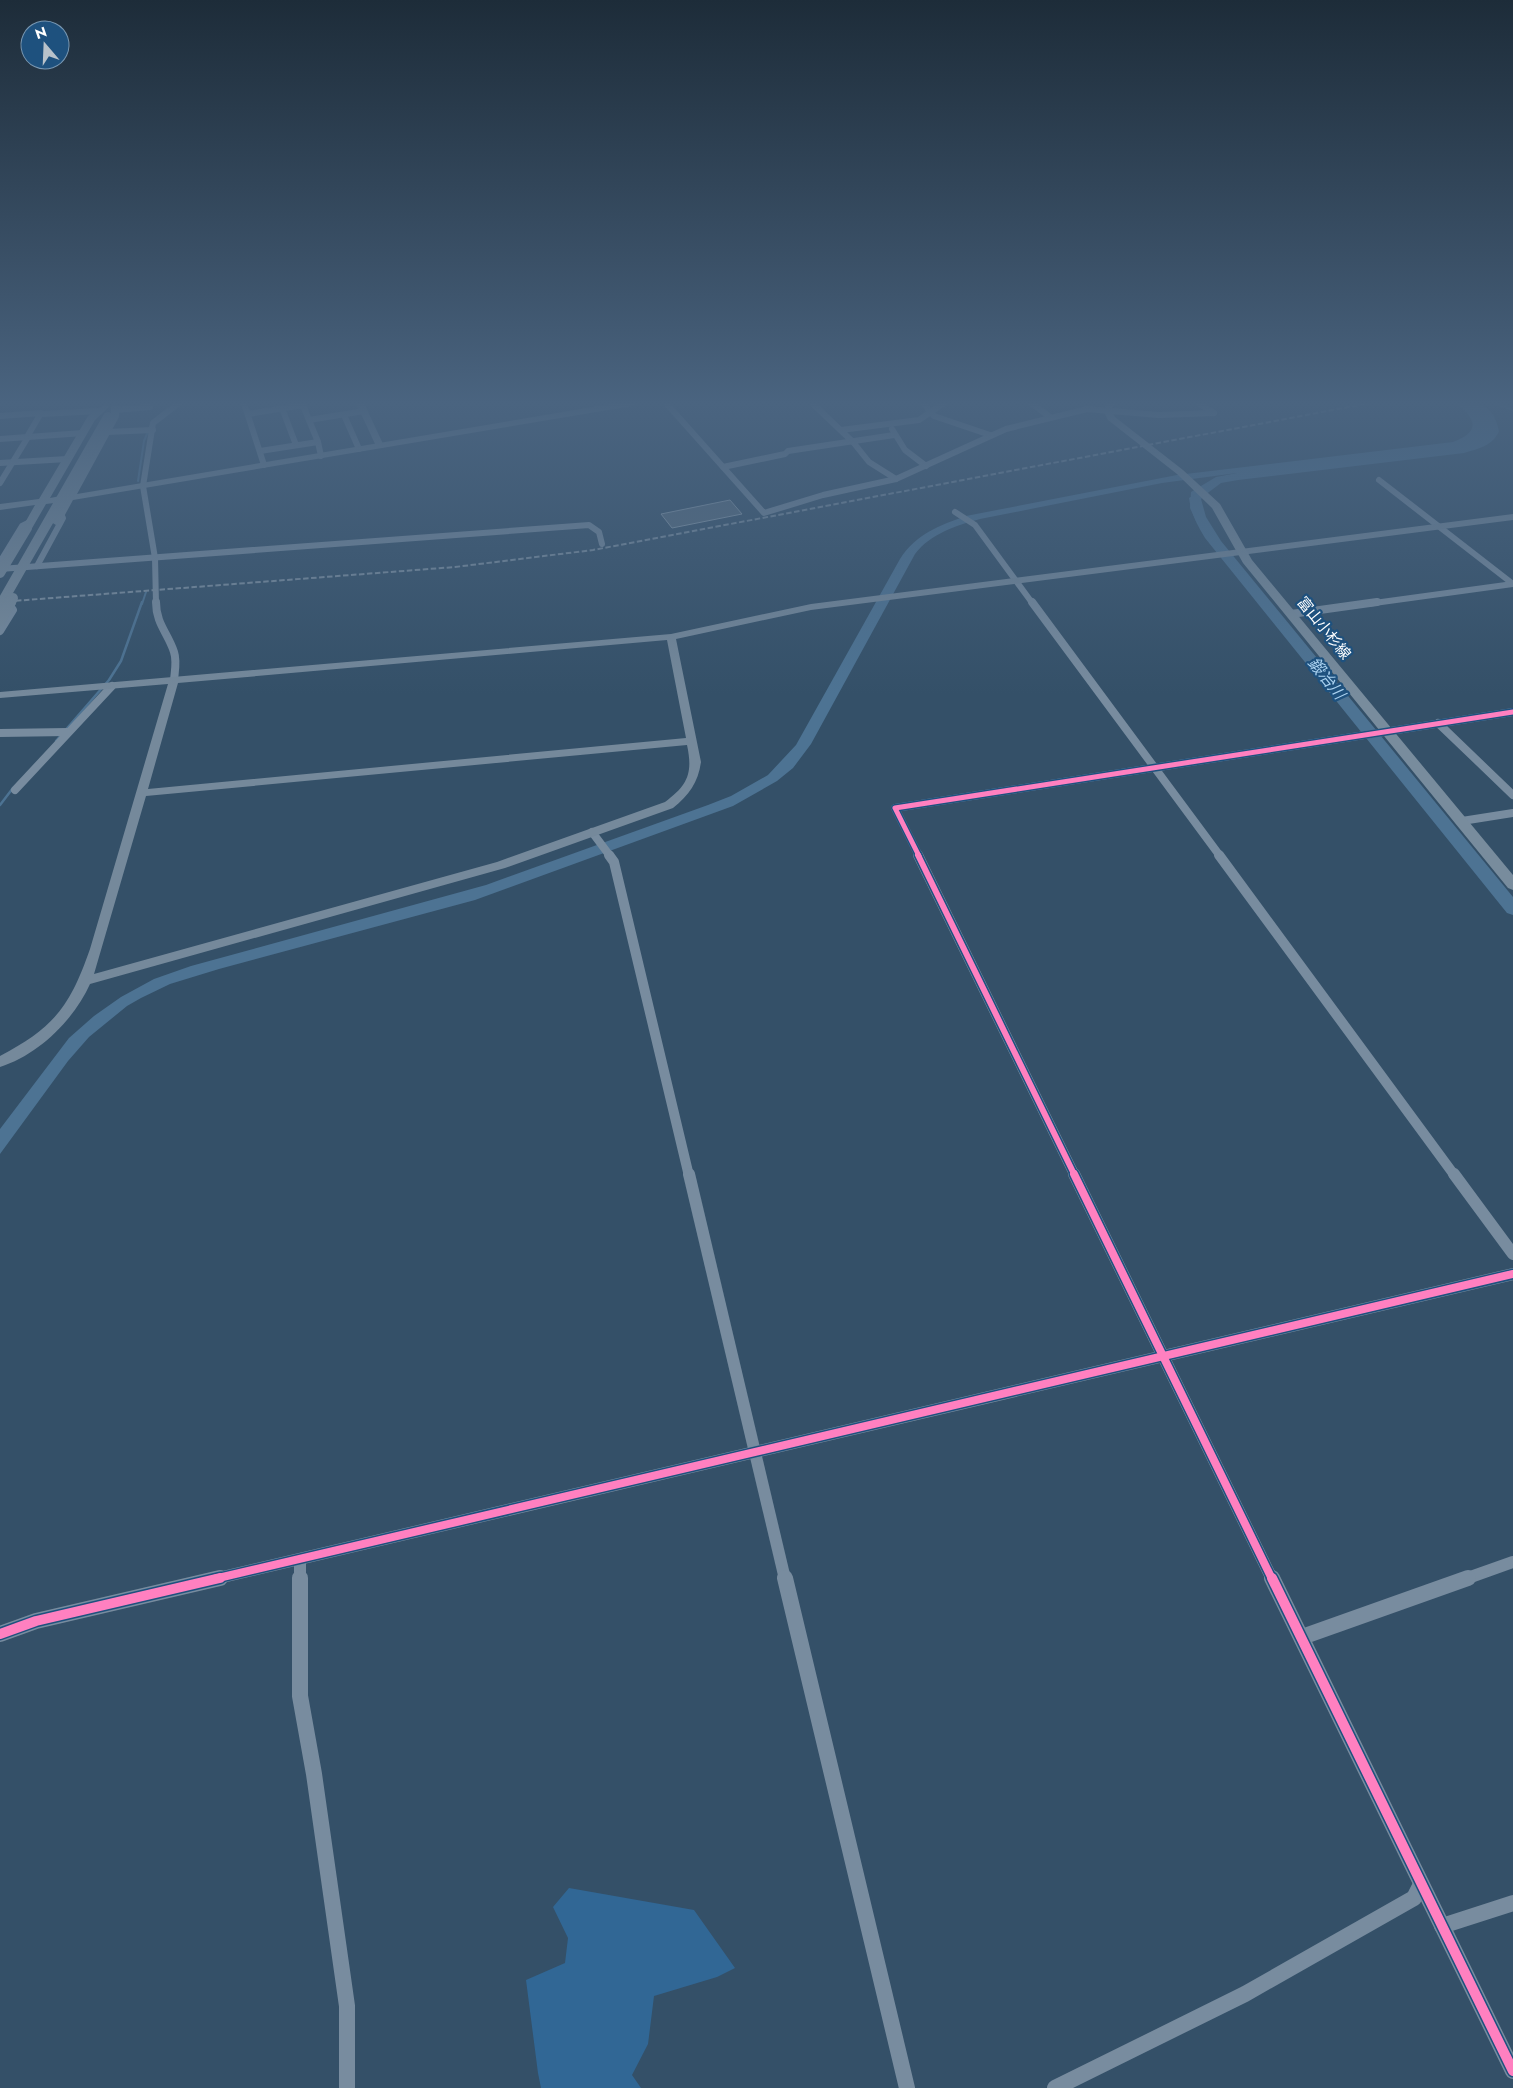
<svg xmlns="http://www.w3.org/2000/svg" width="1513" height="2088" viewBox="0 0 1513 2088" font-family="Jost,'Noto Sans JP',sans-serif">
	<style>
		.green { fill: #316795 }
		.water { fill: #4d7393 }
		.lines { fill: none; stroke-linecap: round; stroke-linejoin: round }
		.stream-far1 { stroke: #4d7393; stroke-width: 2 }
		.stream { stroke: #4d7393; stroke-width: 2.5 }
		.river { fill: #4d7393; fill-rule: evenodd }
		.building { fill: #556b7e; stroke: #8c9ead }
		.street-far4 { stroke: #788c9f; stroke-width: 6 }
		.street-far3 { stroke: #788c9f; stroke-width: 8 }
		.street-far2 { stroke: #788c9f; stroke-width: 10 }
		.street-far1 { stroke: #788c9f; stroke-width: 12 }
		.street { stroke: #788c9f; stroke-width: 16 }
		.secondary { fill: #75899b; fill-rule: evenodd }
		.primary { fill: #788c9d; fill-rule: evenodd }
		.rail { stroke: #7b8e9f; stroke-width: 2; stroke-dasharray: 5.5 2.5; stroke-linecap: butt }
		.primary-bridge-far1 { stroke: #788c9d; stroke-width: 10 }
		.primary-bridge { stroke: #788c9d; stroke-width: 12 }
		.cycleway-far3-casing { stroke: #1e517e; stroke-width: 8 }
		.cycleway-far2-casing { stroke: #1e517e; stroke-width: 9 }
		.cycleway-far1-casing { stroke: #1e517e; stroke-width: 11 }
		.cycleway-casing { stroke: #1e517e; stroke-width: 13 }
		.cycleway-far3 { stroke: #ff80c0; stroke-width: 5 }
		.cycleway-far2 { stroke: #ff80c0; stroke-width: 6 }
		.cycleway-far1 { stroke: #ff80c0; stroke-width: 8 }
		.cycleway { stroke: #ff80c0; stroke-width: 10 }
		.labels { text-anchor: middle; stroke-width: 4.5; stroke-linejoin: round; paint-order: stroke }
		.far-street-label { font-size: 15px; fill: #fff; stroke: #1e517e }
		.far-water-label { font-size: 16px; font-style: italic; fill: #abd2f0; stroke: #1e517e }
	</style>
	<rect width="100%" height="100%" fill="#345068"/>
	<polygon class="green" points="569,1888 694,1910 735,1968 717,1977 654,1996 648,2044 632,2075 641,2088 541,2088 538,2073 526,1980 565,1963 568,1938 553,1907"/>
	<path class="water" d="M1457 403C1481 403 1493 404 1499 431 1493 446 1477 449 1464 453L1238 480 1221 483 1201 498 1200 507 1207 521H1196L1190 508 1191 492 1216 477 1237 473 1162 483 980 519C957 525 930 534 915 554L811 744 793 768 777 781 733 806 475 900 219 969 170 984 141 998 127 1006 89 1037 68 1061 0 1154V1129L69 1038 94 1016 121 997 154 979 191 966 486 885 708 805 731 796 768 775 796 745 900 559C916 534 940 525 966 516L1177 475 1453 442C1481 431 1476 420 1457 403Z"/>
	<g class="lines">
		<g class="stream-far1">
			<polyline points="1495,403 1513,410"/>
			<polyline points="138,481 144,441 152,422"/>
			<polyline points="142,604 146,592"/>
		</g>
		<g class="stream">
			<polyline points="56,741 109,680 121,661 142,602"/>
			<polyline points="0,805 13,788"/>
		</g>
		<path class="river" d="M1198 492 1204 496 1201 499 1206 517 1221 541 1513 897V915L1507 913 1205 538C1197 525 1191 513 1189 498Z"/>
	</g>
	<polygon class="building" points="730,500 742,514 672,528 661,514"/>
	<g class="lines">
		<g class="street-far4">
			<polyline points="244,403 264,465"/>
			<polyline points="302,403 318,442 321,456"/>
			<polyline points="666,403 764,513 823,495 896,479 1006,429 1087,409 1159,415 1214,413"/>
			<polyline points="812,403 853,442 869,462 896,479"/>
			<polyline points="923,403 934,416 990,435"/>
			<polyline points="1031,403 1050,417"/>
			<polyline points="1198,403 1214,413"/>
			<polyline points="282,408 296,445"/>
			<polyline points="115,410 150,407 144,403"/>
			<polyline points="41,414 100,411"/>
			<polyline points="248,414 303,405"/>
			<polyline points="344,415 359,449"/>
			<polyline points="0,416 41,413 27,437"/>
			<polyline points="309,420 364,411"/>
			<polyline points="892,429 905,450 926,466"/>
			<polyline points="841,430 919,420 944,403"/>
			<polyline points="106,432 153,430"/>
			<polyline points="0,439 83,433"/>
			<polyline points="260,451 318,442"/>
			<polyline points="0,463 67,459"/>
			<polyline points="723,467 785,454 788,451 894,435"/>
			<polyline points="1379,480 1513,584"/>
			<polyline points="0,483 28,437"/>
			<polyline points="955,512 975,525 1033,604"/>
			<polyline points="0,562 22,526 30,522"/>
			<polyline points="37,566 63,518 61,514"/>
			<polyline points="0,569 589,525 599,532 602,544"/>
			<polyline points="156,604 155,558 143,486 153,423 179,403"/>
			<polyline points="1367,604 1513,584"/>
		</g>
		<g class="street-far3">
			<path d="M156 602C156 624 168 633 174 652 177 661 175 670 174 680"/>
			<polyline points="1032,602 1220,856"/>
			<polyline points="1291,614 1377,602"/>
			<polyline points="0,631 13,610 10,606 1,607"/>
			<polyline points="1438,723 1513,795"/>
			<polyline points="0,733 68,732"/>
			<polyline points="15,790 112,686"/>
			<polyline points="1462,821 1513,813"/>
			<polyline points="592,832 610,856"/>
			<polyline points="919,856 895,808 1513,712"/>
		</g>
		<g class="street-far2">
			<polyline points="609,855 614,862 689,1176"/>
			<polyline points="918,855 1075,1176"/>
			<polyline points="1219,855 1455,1176"/>
		</g>
		<g class="street-far1">
			<polyline points="689,1174 785,1579"/>
			<polyline points="1074,1174 1272,1579"/>
			<polyline points="1454,1174 1513,1254"/>
			<polyline points="300,1560 300,1579"/>
			<polyline points="214,1579 1513,1274"/>
			<polyline points="1465,1579 1513,1562"/>
		</g>
		<g class="street">
			<polyline points="300,1578 300,1696 314,1774 347,2006 347,2088"/>
			<polyline points="785,1578 907,2088"/>
			<polyline points="1272,1578 1513,2071"/>
			<polyline points="0,1634 36,1621 220,1578"/>
			<polyline points="1302,1637 1468,1578"/>
			<polyline points="1442,1926 1513,1903"/>
			<polyline points="1055,2088 1245,1994 1414,1898 1421,1884"/>
		</g>
		<g class="secondary">
			<polygon points="356,403 364,403 384,446 383,448 376,446"/>
			<path d="M1513 514V520L811 610 676 639 701 762C698 783 689 795 673 808L505 868 90 984C74 1020 38 1055 0 1067V1056C55 1027 70 1006 90 949L168 684 0 698V692L671 634 811 604ZM667 640 686 738 148 789 178 683ZM687 745C693 773 688 785 665 802L497 862 94 974 146 796Z"/>
		</g>
		<g class="primary">
			<polygon points="616,403 636,403 632,406 73,500 60,524 56,525 51,522 62,502 46,504 31,530 27,531 22,528 35,505 0,510 0,504 39,499 88,416 105,404 109,407 95,420 50,498 66,495 111,417 111,407 115,404 119,407 119,417 77,494"/>
			<polygon points="1107,403 1115,403 1111,410 1115,417 1183,470 1220,504 1252,560 1513,875 1513,890 1508,888 1243,563 1212,508 1177,474 1108,420 1103,410"/>
		</g>
		<polyline class="rail" points="0,602 455,567 593,550 1370,403"/>
		<g class="primary-bridge-far1">
			<polyline points="0,573 27,528"/>
			<polyline points="1,604 108,417"/>
			<polyline points="10,604 13,598"/>
		</g>
		<g class="primary-bridge">
			<polyline points="0,605 1,602"/>
			<polyline points="0,620 10,602"/>
		</g>
		<defs>
			<polyline id="cycleway-far3" points="919,856 895,808 1513,712"/>
			<polyline id="cycleway-far2" points="918,855 1075,1176"/>
			<g id="cycleway-far1">
				<polyline points="1074,1174 1272,1579"/>
				<polyline points="214,1579 1513,1274"/>
			</g>
			<g id="cycleway">
				<polyline points="1272,1578 1513,2071"/>
				<polyline points="0,1634 36,1621 220,1578"/>
			</g>
		</defs>
		<use href="#cycleway-far3" class="cycleway-far3-casing"/>
		<use href="#cycleway-far2" class="cycleway-far2-casing"/>
		<use href="#cycleway-far1" class="cycleway-far1-casing"/>
		<use href="#cycleway" class="cycleway-casing"/>
		<use href="#cycleway-far3" class="cycleway-far3"/>
		<use href="#cycleway-far2" class="cycleway-far2"/>
		<use href="#cycleway-far1" class="cycleway-far1"/>
		<use href="#cycleway" class="cycleway"/>
	</g>
	<linearGradient id="sky" x2="0" y2="1"><stop stop-color="#1d2c39"/><stop offset="0.58" stop-color="#4a6480"/><stop offset="1" stop-color="#4a6480" stop-opacity="0"/></linearGradient>
	<rect width="1513" height="695" fill="url(#sky)"/>
	<g class="labels">
		<g class="far-street-label">
			<text transform="translate(1324 628) rotate(51)" y="5">富山小杉線</text>
		</g>
		<g class="far-water-label">
			<text transform="translate(1327 678) rotate(51)" y="6">鍛冶川</text>
		</g>
	</g>
	<g transform="translate(45 45) rotate(341)"><circle r="24" fill="#1e517e" stroke="#7897b2"/>
	<path d="M0-4L9 19L0 12L-9 19Z" fill="#b8c2ca"/>
	<text y="-8" font-size="14" font-weight="bold" text-anchor="middle" fill="#ffffff">N</text>
	</g>
</svg>
